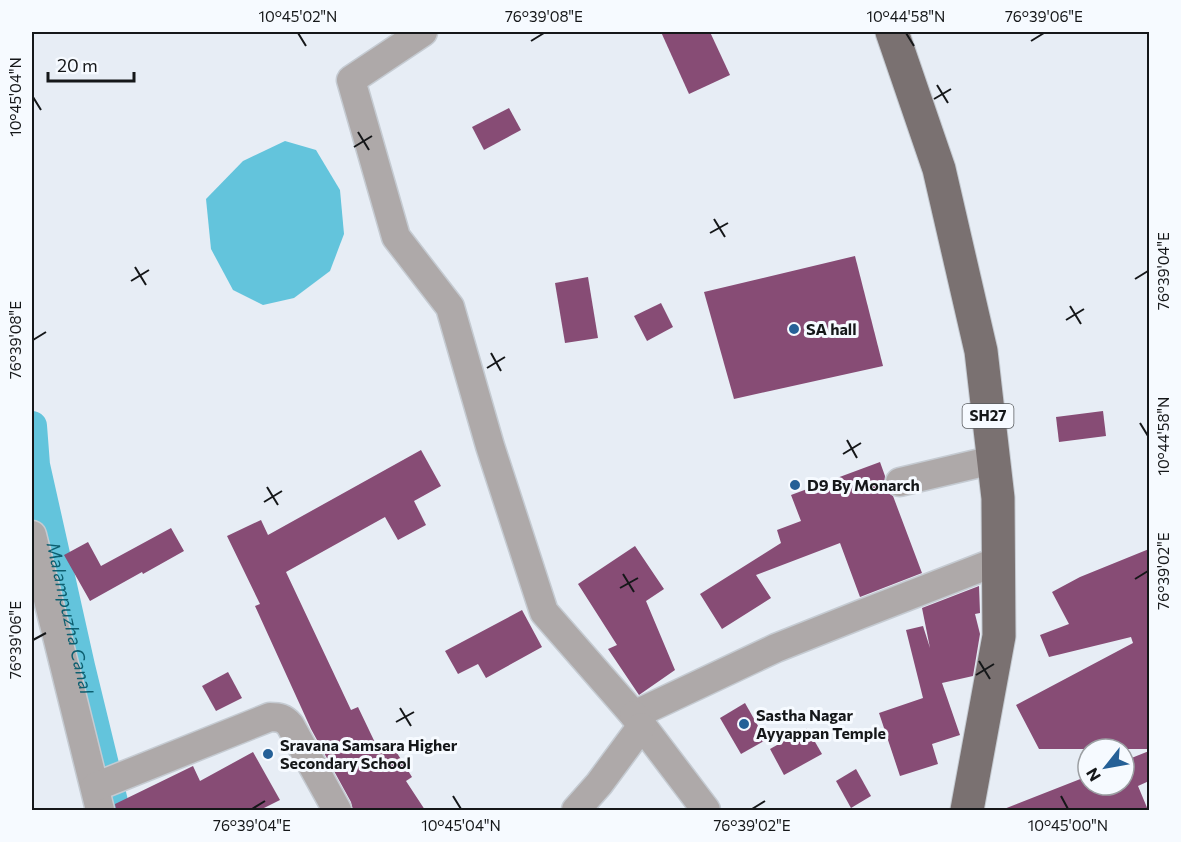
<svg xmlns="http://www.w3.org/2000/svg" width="1181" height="842" viewBox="0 0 1181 842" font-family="Commissioner,sans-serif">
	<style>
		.water { fill: #63c4dc }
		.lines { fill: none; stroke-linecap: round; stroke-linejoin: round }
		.canal { stroke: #63c4dc; stroke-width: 30 }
		.building { fill: #874c75 }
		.street-casing { stroke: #c5cbd2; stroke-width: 31 }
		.primary-casing { stroke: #c5cbd2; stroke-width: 35 }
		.street { stroke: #aea9a9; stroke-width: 28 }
		.primary { stroke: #7a7171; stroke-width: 33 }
		.ticks { fill: none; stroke: #151719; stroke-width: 2 }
		.poi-dot { fill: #256097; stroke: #f6faff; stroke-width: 2 }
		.labels { text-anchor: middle; stroke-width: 6; stroke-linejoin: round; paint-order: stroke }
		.shield { fill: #f6faff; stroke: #585b5e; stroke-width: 1.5 }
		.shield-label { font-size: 15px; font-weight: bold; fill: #151719 }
		.poi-label { font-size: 16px; font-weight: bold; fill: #151719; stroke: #f6faff; text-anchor: start }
		.water-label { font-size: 18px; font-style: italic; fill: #0d5f70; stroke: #f6faff }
		.neatline { fill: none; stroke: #151719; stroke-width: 2 }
		.ticks-label { font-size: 15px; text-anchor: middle; fill: #151719 }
	</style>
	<rect width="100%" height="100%" fill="#e7edf5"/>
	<polygon class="water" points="285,141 316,150 340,190 344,234 330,271 294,298 263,305 233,290 211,249 206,199 243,161"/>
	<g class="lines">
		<path class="canal" id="s1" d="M32 426 35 465 80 666 115 810"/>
	</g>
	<g class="building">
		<polygon points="661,32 710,32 730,75 689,94"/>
		<polygon points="509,108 521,130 484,150 472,127"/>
		<polygon points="855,256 883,366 734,399 704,292"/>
		<polygon points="588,277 598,338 565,343 555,283"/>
		<polygon points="661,303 673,327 647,341 634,316"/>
		<polygon points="1103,411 1106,436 1059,442 1056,417"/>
		<polygon points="421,450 441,486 414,501 426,525 398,540 385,517 286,572 351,710 358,707 380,753 392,745 412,777 406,781 425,810 353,810 351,802 311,729 255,606 260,604 227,536 261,520 268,535"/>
		<polygon points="880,462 885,476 884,486 888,493 893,496 922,573 860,597 840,543 756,575 771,598 722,629 700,594 781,543 777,530 801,521 791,495"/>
		<polygon points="171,528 184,551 143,574 142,572 90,601 64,555 88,542 101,566"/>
		<polygon points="635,546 664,589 646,601 675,670 639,695 608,649 617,645 578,584"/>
		<polygon points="1149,549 1149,749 1039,749 1016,705 1133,643 1131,637 1049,657 1040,635 1069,624 1052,592 1080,577"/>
		<polygon points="979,586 980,613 975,614 980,634 973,676 942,683 960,735 932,744 938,764 900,776 879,713 923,698 906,630 923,626 930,648 922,608"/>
		<polygon points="522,610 542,647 486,678 478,664 458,674 445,651"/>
		<polygon points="228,672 242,698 216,711 202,686"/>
		<polygon points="745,703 766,740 741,754 720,718"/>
		<polygon points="807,728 822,754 784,775 770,749"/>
		<polygon points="1149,751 1149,781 1138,786 1148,810 1005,810 1004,809 1088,776 1088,785 1124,785 1124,761"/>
		<polygon points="253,752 280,800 260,810 116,810 115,804 193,766 200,781"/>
		<polygon points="856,769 871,796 851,808 836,781"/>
	</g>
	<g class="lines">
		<defs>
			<g id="street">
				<polyline points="423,32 351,80 396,237 450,307 490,446 544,612 634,715 776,648 859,615 998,561"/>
				<polyline points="900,482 993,460"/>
				<polyline points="32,535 100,810"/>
				<polyline points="634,715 706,810"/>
				<path d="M95 787 270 717C279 717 284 718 290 725L337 810"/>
				<polyline points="576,810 599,784 641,727"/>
			</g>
			<polyline id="primary" points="892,32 939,169 981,351 998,498 999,636 967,810"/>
		</defs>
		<use href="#street" class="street-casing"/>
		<use href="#primary" class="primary-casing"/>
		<use href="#street" class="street"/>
		<use href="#primary" class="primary"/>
	</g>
	<path class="ticks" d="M298 33 306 46M906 33 914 46M531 41 544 33M1031 41 1044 33M937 85 948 103M33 97 41 110M934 99 951 89M358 132 369 150M354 147 372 136M714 219 725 237M710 233 728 223M135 267 146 285M1135 279 1148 271M131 281 149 270M1070 306 1081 324M1066 320 1084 309M33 340 46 332M491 353 501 371M487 368 505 357M1140 423 1148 436M847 440 857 458M843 454 861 443M267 487 278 505M264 502 282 491M623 574 634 592M1135 579 1148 571M620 588 638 578M33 640 46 633M979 661 990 679M976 675 994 664M400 708 411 726M396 722 414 712M453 796 461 809M1061 796 1068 809M252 809 265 801M752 809 765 801"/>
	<g class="poi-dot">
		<circle cx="794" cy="329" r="6"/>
		<circle cx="795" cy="485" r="6"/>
		<circle cx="744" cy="724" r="6"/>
		<circle cx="268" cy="754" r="6"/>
	</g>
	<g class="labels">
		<rect class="shield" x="962.5" y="404" width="51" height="24" rx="4.5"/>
		<g class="shield-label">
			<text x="988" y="421">SH27</text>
		</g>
		<g class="poi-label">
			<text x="806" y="335">SA hall</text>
			<text x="807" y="491">D9 By Monarch</text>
			<text x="756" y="721">Sastha Nagar<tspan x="756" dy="18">Ayyappan Temple</tspan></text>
			<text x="280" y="751">Sravana Samsara Higher<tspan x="280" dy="18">Secondary School</tspan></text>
		</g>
		<g class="water-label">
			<text dy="6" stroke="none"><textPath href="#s1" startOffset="196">Malampuzha Canal</textPath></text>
		</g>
	</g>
	<rect width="1181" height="842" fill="none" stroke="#f6faff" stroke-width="66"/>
	<g transform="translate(1106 767) rotate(239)"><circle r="28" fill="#f6faff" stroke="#9c9fa3" stroke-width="1.5"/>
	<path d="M0-4.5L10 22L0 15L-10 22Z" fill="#256097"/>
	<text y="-9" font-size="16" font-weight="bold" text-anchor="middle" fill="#151719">N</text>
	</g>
	<path d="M48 72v9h86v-9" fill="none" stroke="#151719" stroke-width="3"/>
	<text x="57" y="72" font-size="18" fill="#151719" stroke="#f6faff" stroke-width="4.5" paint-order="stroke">20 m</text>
	<rect x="33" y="33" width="1115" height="776" class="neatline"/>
	<g class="ticks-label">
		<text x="298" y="22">10°45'02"N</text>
		<text x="544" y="22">76°39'08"E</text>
		<text x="906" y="22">10°44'58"N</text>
		<text x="1044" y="22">76°39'06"E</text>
		<text transform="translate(16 97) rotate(-90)" y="5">10°45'04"N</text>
		<text transform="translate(1164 271) rotate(-90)" y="5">76°39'04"E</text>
		<text transform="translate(16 340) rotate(-90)" y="5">76°39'08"E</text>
		<text transform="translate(1164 436) rotate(-90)" y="5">10°44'58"N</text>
		<text transform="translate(1164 571) rotate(-90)" y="5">76°39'02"E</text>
		<text transform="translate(16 640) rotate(-90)" y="5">76°39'06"E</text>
		<text x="252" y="831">76°39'04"E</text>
		<text x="461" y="831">10°45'04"N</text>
		<text x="752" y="831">76°39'02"E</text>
		<text x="1068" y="831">10°45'00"N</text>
	</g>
</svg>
